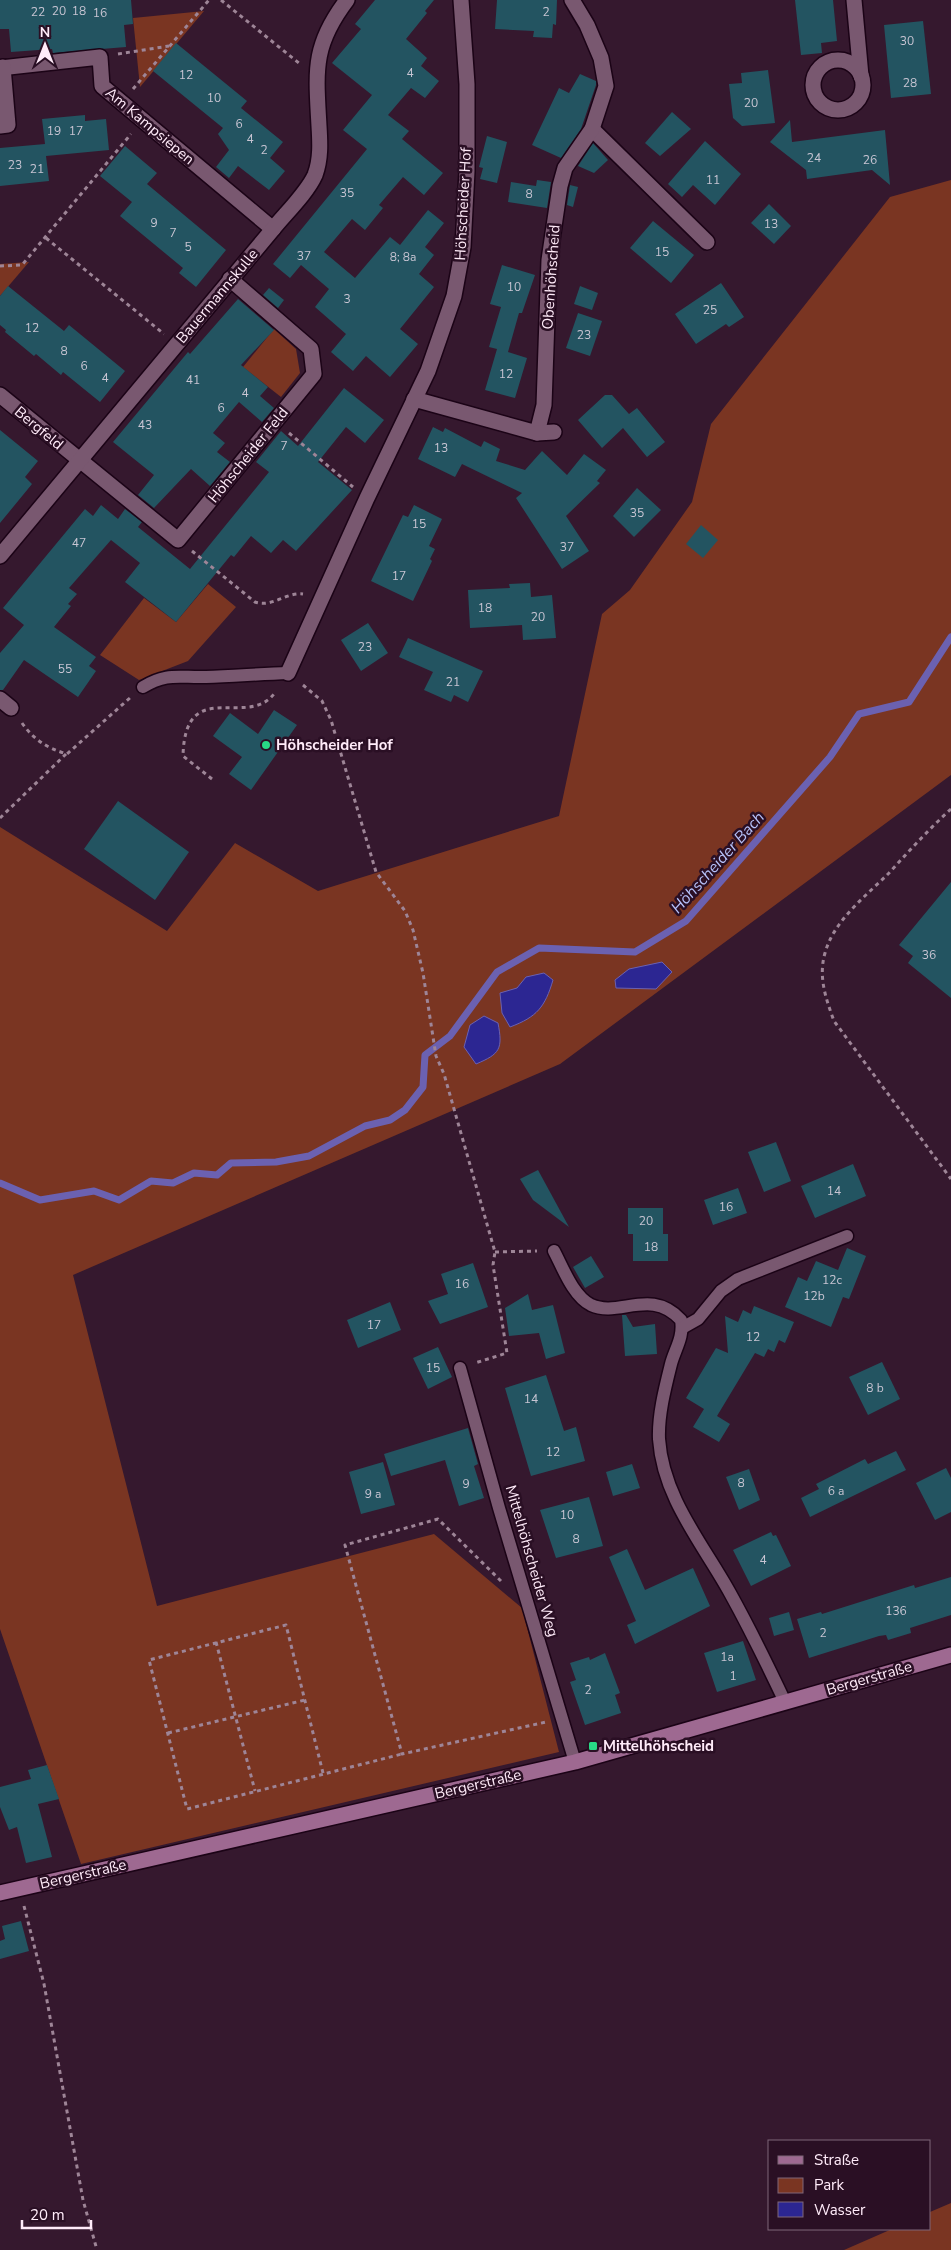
<svg xmlns="http://www.w3.org/2000/svg" width="951" height="2250" viewBox="0 0 951 2250" font-family="'Nunito Sans',sans-serif">
	<style>
		.green { fill: #7a3522 }
		.water { fill: #2c2692; stroke: #6b61b1 }
		.lines { fill: none; stroke-linecap: round; stroke-linejoin: round }
		.stream { stroke: #6b61b1; stroke-width: 7 }
		.building { fill: #235461 }
		.lane-casing { stroke: #1b0316; stroke-width: 15 }
		.street-casing { stroke: #1b0316; stroke-width: 18 }
		.secondary-casing { stroke: #1b0316; stroke-width: 18 }
		.path { stroke: #9e8597; stroke-width: 3; stroke-dasharray: 4 4; stroke-linecap: butt }
		.lane { stroke: #795870; stroke-width: 12 }
		.street { stroke: #795870; stroke-width: 15 }
		.secondary { stroke: #9e6991; stroke-width: 15 }
		.poi-dot { fill: #28d885; stroke: #2a0f24; stroke-width: 2 }
		.labels { text-anchor: middle; stroke-width: 5; stroke-linejoin: round; paint-order: stroke }
		.number-label { font-size: 12px; fill: #c8c5d3 }
		.street-label { font-size: 15px; fill: #ffebf9; stroke: #2a0f24 }
		.poi-label { font-size: 15px; font-weight: bold; fill: #ffebf9; stroke: #2a0f24; text-anchor: start }
		.water-label { font-size: 16px; font-style: italic; fill: #b7c2fa; stroke: #2a0f24 }
	</style>
	<rect width="100%" height="100%" fill="#35182e"/>
	<g class="green">
		<polygon points="204,11 140,87 133,18"/>
		<polygon points="951,180 951,775 560,1064 73,1275 157,1606 434,1534 522,1608 559,1752 81,1864 0,1629 0,827 167,931 235,843 318,891 559,816 602,614 630,590 692,502 711,424 890,197"/>
		<polygon points="29,262 0,296 0,264"/>
		<polygon points="274,329 296,349 300,373 281,397 243,367"/>
		<polygon points="208,584 236,607 188,661 139,680 100,655 144,598 176,622"/>
		<polygon points="951,2203 951,2250 844,2250 892,2229 930,2229 930,2212"/>
	</g>
	<g class="water">
		<polygon points="662,962 672,972 656,989 616,988 615,980 629,969"/>
		<path d="M544 973 553 980C545 1007 537 1017 510 1027L502 1013 500 993 517 988 526 977Z"/>
		<path d="M484 1016 498 1023C503 1049 500 1054 476 1064L464 1047 470 1025Z"/>
	</g>
	<g class="lines">
		<polyline class="stream" points="0,1183 40,1200 94,1191 119,1200 151,1181 173,1183 194,1173 217,1175 231,1163 276,1162 309,1156 365,1126 390,1120 405,1110 423,1087 425,1055 450,1036 497,972 539,948 635,952 686,921 830,757 859,714 909,702 951,637"/>
	</g>
	<g class="building">
		<polygon points="0,0 131,0 133,24 124,25 126,47 53,53 52,49 11,52 9,29 0,29"/>
		<polygon points="375,0 434,0 425,11 427,13 406,39 427,58 421,66 439,81 425,98 411,88 388,115 409,131 402,139 443,173 424,195 403,177 379,205 383,208 365,230 352,219 324,252 355,278 390,237 400,245 428,210 444,223 425,247 434,255 419,274 434,287 400,329 418,344 390,377 366,356 353,371 331,352 346,334 315,307 329,289 301,265 290,278 273,264 367,149 343,130 372,95 332,63 361,29 355,24"/>
		<polygon points="497,0 557,0 556,25 553,24 552,38 533,37 534,31 495,29"/>
		<polygon points="795,0 833,0 837,41 821,43 822,53 801,55"/>
		<polygon points="923,21 931,94 891,98 884,25"/>
		<polygon points="176,43 247,101 241,108 283,142 270,158 285,171 269,190 238,166 229,178 216,167 229,150 218,134 223,128 153,71"/>
		<polygon points="768,70 775,123 742,126 733,118 729,84 742,83 741,73"/>
		<polygon points="580,74 596,81 596,85 581,129 561,158 532,145 559,88 569,93"/>
		<polygon points="672,112 691,129 660,156 645,143"/>
		<polygon points="85,115 85,121 106,119 109,150 46,156 49,181 0,186 0,148 45,144 42,119"/>
		<polygon points="790,120 792,142 885,130 890,185 872,170 807,179 806,170 770,142"/>
		<polygon points="487,136 507,142 497,183 480,179 483,168 479,167"/>
		<polygon points="705,141 741,174 715,205 693,185 682,197 668,184"/>
		<polygon points="593,143 608,160 594,173 578,166"/>
		<polygon points="125,146 157,173 147,184 226,250 196,287 179,273 183,268 120,216 132,202 100,176"/>
		<polygon points="537,180 551,182 547,208 508,202 511,182 536,186"/>
		<polygon points="570,185 578,187 573,207 567,205"/>
		<polygon points="769,204 791,226 774,244 751,223"/>
		<polygon points="653,221 694,255 671,283 630,248"/>
		<polygon points="502,265 535,275 522,313 519,313 508,352 527,358 515,398 485,390 497,349 489,347 501,307 490,304"/>
		<polygon points="721,283 744,317 729,327 726,324 696,344 675,314"/>
		<polygon points="8,286 64,331 69,325 125,371 100,402 63,372 61,375 36,354 34,356 5,332 6,330 0,325 0,296"/>
		<polygon points="580,286 598,293 592,310 574,304"/>
		<polygon points="269,288 284,300 278,308 263,295"/>
		<polygon points="238,299 274,330 241,365 268,387 260,396 274,408 262,422 239,402 213,433 225,443 217,452 230,462 210,486 191,469 154,508 138,495 154,475 113,442 188,352 190,354"/>
		<polygon points="578,313 602,321 590,356 566,348"/>
		<polygon points="344,388 384,420 365,443 346,427 318,462 352,490 296,551 283,540 271,553 251,536 234,557 231,555 176,622 125,582 140,563 111,540 69,588 77,594 68,604 71,606 54,627 96,657 89,666 96,671 78,697 24,660 3,690 0,690 0,653 24,625 3,608 85,509 93,516 101,505 118,519 125,509 142,522 138,527 190,569 269,472 256,462 281,431 298,446"/>
		<polygon points="605,395 612,395 629,414 637,408 665,442 647,457 623,428 602,448 578,420"/>
		<polygon points="433,427 443,432 445,428 481,447 484,441 500,449 496,461 525,470 542,451 567,475 584,454 606,470 597,481 600,483 566,516 589,551 562,569 516,498 522,493 462,464 455,477 418,459"/>
		<polygon points="0,430 38,461 25,477 32,484 0,523"/>
		<polygon points="637,488 661,510 634,537 613,516"/>
		<polygon points="414,505 442,519 429,546 435,549 430,559 432,561 413,601 371,581 403,515 408,517"/>
		<polygon points="701,525 718,540 703,558 686,544"/>
		<polygon points="530,583 531,597 552,595 556,638 523,640 522,625 470,628 468,590 510,588 509,584"/>
		<polygon points="368,623 388,653 361,671 341,640"/>
		<polygon points="408,638 483,671 468,702 454,695 451,702 424,690 433,672 399,657"/>
		<polygon points="274,710 297,725 251,790 229,774 242,757 213,736 230,713 258,734"/>
		<polygon points="118,801 189,852 155,900 84,849"/>
		<polygon points="951,882 951,998 908,963 913,956 899,945"/>
		<polygon points="776,1142 791,1181 764,1192 748,1152"/>
		<polygon points="853,1164 866,1196 815,1218 801,1186"/>
		<polygon points="538,1170 569,1227 533,1200 520,1179"/>
		<polygon points="738,1188 747,1213 713,1225 704,1200"/>
		<polygon points="628,1208 663,1208 663,1234 668,1234 668,1261 633,1261 633,1234 628,1234"/>
		<polygon points="847,1248 866,1256 849,1299 843,1297 831,1327 785,1307 798,1277 807,1281 816,1261 838,1270"/>
		<polygon points="591,1256 604,1277 585,1288 573,1267"/>
		<polygon points="473,1263 488,1307 440,1324 428,1301 448,1294 441,1274"/>
		<polygon points="528,1294 532,1310 553,1305 565,1353 546,1359 539,1333 509,1336 505,1308"/>
		<polygon points="390,1302 401,1330 358,1348 347,1320"/>
		<polygon points="754,1306 794,1322 785,1343 779,1340 774,1352 768,1349 764,1357 755,1353 717,1416 730,1424 719,1442 693,1427 704,1409 686,1398 716,1348 728,1353 725,1316 738,1322 743,1310 751,1314"/>
		<polygon points="622,1315 626,1315 633,1327 655,1324 657,1354 625,1356"/>
		<polygon points="438,1347 452,1377 428,1389 413,1358"/>
		<polygon points="882,1362 900,1399 868,1415 849,1377"/>
		<polygon points="546,1375 564,1431 576,1427 585,1461 531,1476 505,1388"/>
		<polygon points="468,1428 478,1464 474,1466 484,1498 459,1506 445,1460 391,1476 384,1454"/>
		<polygon points="896,1451 906,1470 810,1517 801,1498 819,1489 816,1484 865,1459 868,1464"/>
		<polygon points="383,1462 395,1505 361,1514 349,1472"/>
		<polygon points="632,1464 640,1488 613,1496 606,1472"/>
		<polygon points="946,1468 951,1478 951,1512 935,1520 916,1483"/>
		<polygon points="749,1469 760,1500 739,1510 726,1477"/>
		<polygon points="589,1497 603,1546 556,1558 540,1510"/>
		<polygon points="771,1532 773,1536 776,1535 791,1566 751,1586 733,1550"/>
		<polygon points="627,1549 645,1590 693,1568 710,1606 635,1644 627,1625 636,1621 609,1557"/>
		<polygon points="951,1577 951,1615 910,1628 911,1633 888,1640 886,1635 879,1636 809,1658 797,1619 821,1612 822,1614 914,1585 915,1588"/>
		<polygon points="789,1612 794,1630 774,1636 769,1618"/>
		<polygon points="743,1641 756,1680 717,1692 704,1653"/>
		<polygon points="605,1653 620,1693 615,1695 621,1713 585,1725 570,1682 576,1680 570,1663 589,1657 590,1660"/>
		<polygon points="47,1765 59,1799 38,1804 52,1857 26,1863 17,1827 9,1830 0,1807 0,1787 31,1779 28,1770"/>
		<polygon points="21,1921 29,1951 0,1959 0,1941 5,1939 2,1926"/>
	</g>
	<g class="lines">
		<defs>
			<g id="lane">
				<path d="M143 687C167 672 180 678 206 677 233 676 261 674 288 673"/>
				<path d="M554 1251C563 1268 573 1296 591 1305 619 1318 651 1287 681 1320 684 1337 675 1349 671 1364 665 1388 658 1415 659 1439 663 1498 703 1544 730 1593 750 1629 768 1666 785 1702"/>
				<polyline points="682,1328 698,1319 721,1291 738,1279 847,1236"/>
				<polyline points="460,1368 499,1508 575,1762"/>
			</g>
			<g id="street">
				<polyline points="854,0 861,76"/>
				<circle cx="838" cy="85" r="25"/>
				<polyline points="0,68 100,57 102,86 273,229"/>
				<polyline points="0,126 8,125 3,67"/>
				<polyline points="592,129 707,242"/>
				<polyline points="0,395 178,540 314,374 311,349 230,279"/>
				<polyline points="414,399 537,433 544,405 549,260 560,186 565,168 592,129 606,86 601,58 587,25 572,0"/>
				<polyline points="537,433 554,432"/>
				<path d="M0 556 273 229C285 214 307 193 315 175 321 159 320 142 319 126 316 71 312 46 347 0"/>
				<polyline points="288,673 367,498 428,371 454,296 463,247 467,171 467,84 461,0"/>
				<polyline points="0,699 11,708"/>
			</g>
			<polyline id="secondary" points="0,1893 575,1762 951,1655"/>
		</defs>
		<use href="#lane" class="lane-casing"/>
		<use href="#street" class="street-casing"/>
		<use href="#secondary" class="secondary-casing"/>
		<g class="path">
			<polyline points="221,0 300,64"/>
			<polyline points="118,54 169,46"/>
			<polyline points="133,89 209,0"/>
			<polyline points="46,238 164,334"/>
			<polyline points="0,266 22,265 131,134"/>
			<polyline points="289,433 353,487"/>
			<path d="M192 551 255 602C272 608 286 592 303 594"/>
			<polyline points="303,685 322,701 331,720 376,872 405,911 413,930 423,973 436,1056 444,1074 495,1252 493,1265 507,1353 475,1363"/>
			<path d="M22 723C34 740 47 748 67 754L131 697"/>
			<path d="M212 779 183 756C185 673 250 732 276 691"/>
			<path d="M951 809C929 829 909 851 889 873 866 896 834 920 825 953 818 977 826 999 834 1021L951 1179"/>
			<polyline points="0,818 66,754"/>
			<polyline points="495,1252 537,1251"/>
			<polyline points="501,1581 438,1519 345,1545 402,1754 546,1722"/>
			<polyline points="216,1642 255,1791"/>
			<polyline points="168,1733 305,1700"/>
			<polyline points="323,1773 286,1625 149,1660 187,1809 402,1754"/>
			<polyline points="24,1906 44,1984 83,2200 97,2250"/>
		</g>
		<use href="#lane" class="lane"/>
		<use href="#street" class="street"/>
		<use href="#secondary" class="secondary"/>
	</g>
	<g class="poi-dot">
		<circle cx="266" cy="745" r="5"/>
		<rect x="588" y="1741" width="10" height="10" rx="2.5"/>
	</g>
	<g class="labels">
		<g class="number-label">
			<text x="59" y="15">20</text>
			<text x="79" y="15">18</text>
			<text x="38" y="16">22</text>
			<text x="546" y="16">2</text>
			<text x="100" y="17">16</text>
			<text x="907" y="45">30</text>
			<text x="410" y="77">4</text>
			<text x="186" y="79">12</text>
			<text x="910" y="87">28</text>
			<text x="214" y="102">10</text>
			<text x="751" y="107">20</text>
			<text x="239" y="128">6</text>
			<text x="54" y="135">19</text>
			<text x="76" y="135">17</text>
			<text x="250" y="143">4</text>
			<text x="264" y="154">2</text>
			<text x="814" y="162">24</text>
			<text x="870" y="164">26</text>
			<text x="15" y="169">23</text>
			<text x="37" y="173">21</text>
			<text x="713" y="184">11</text>
			<text x="347" y="197">35</text>
			<text x="529" y="198">8</text>
			<text x="154" y="227">9</text>
			<text x="771" y="228">13</text>
			<text x="173" y="237">7</text>
			<text x="188" y="251">5</text>
			<text x="662" y="256">15</text>
			<text x="304" y="260">37</text>
			<text x="403" y="261">8; 8a</text>
			<text x="514" y="291">10</text>
			<text x="347" y="303">3</text>
			<text x="710" y="314">25</text>
			<text x="32" y="332">12</text>
			<text x="584" y="339">23</text>
			<text x="64" y="355">8</text>
			<text x="84" y="370">6</text>
			<text x="506" y="378">12</text>
			<text x="105" y="382">4</text>
			<text x="193" y="384">41</text>
			<text x="245" y="397">4</text>
			<text x="221" y="412">6</text>
			<text x="145" y="429">43</text>
			<text x="284" y="450">7</text>
			<text x="441" y="452">13</text>
			<text x="637" y="517">35</text>
			<text x="419" y="528">15</text>
			<text x="79" y="547">47</text>
			<text x="567" y="551">37</text>
			<text x="399" y="580">17</text>
			<text x="485" y="612">18</text>
			<text x="538" y="621">20</text>
			<text x="365" y="651">23</text>
			<text x="65" y="673">55</text>
			<text x="453" y="686">21</text>
			<text x="929" y="959">36</text>
			<text x="834" y="1195">14</text>
			<text x="726" y="1211">16</text>
			<text x="646" y="1225">20</text>
			<text x="651" y="1251">18</text>
			<text x="832" y="1284">12c</text>
			<text x="462" y="1288">16</text>
			<text x="814" y="1300">12b</text>
			<text x="374" y="1329">17</text>
			<text x="753" y="1341">12</text>
			<text x="433" y="1372">15</text>
			<text x="875" y="1392">8 b</text>
			<text x="531" y="1403">14</text>
			<text x="553" y="1456">12</text>
			<text x="741" y="1487">8</text>
			<text x="466" y="1488">9</text>
			<text x="836" y="1495">6 a</text>
			<text x="373" y="1498">9 a</text>
			<text x="567" y="1519">10</text>
			<text x="576" y="1543">8</text>
			<text x="763" y="1564">4</text>
			<text x="896" y="1615">136</text>
			<text x="823" y="1637">2</text>
			<text x="727" y="1661">1a</text>
			<text x="733" y="1680">1</text>
			<text x="588" y="1694">2</text>
		</g>
		<g class="street-label">
			<text transform="translate(150 126) rotate(40)" y="5">Am Kampsiepen</text>
			<text transform="translate(463 204) rotate(-87)" y="5">Höhscheider Hof</text>
			<text transform="translate(551 277) rotate(-86)" y="5">Obenhöhscheid</text>
			<text transform="translate(217 296) rotate(-50)" y="5">Bauermannskulle</text>
			<text transform="translate(39 428) rotate(40)" y="5">Bergfeld</text>
			<text transform="translate(248 455) rotate(-51)" y="5">Höhscheider Feld</text>
			<text transform="translate(532 1561) rotate(74)" y="5">Mittelhöhscheider Weg</text>
			<text transform="translate(869 1678) rotate(-16)" y="5">Bergerstraße</text>
			<text transform="translate(478 1784) rotate(-13)" y="5">Bergerstraße</text>
			<text transform="translate(83 1874) rotate(-13)" y="5">Bergerstraße</text>
		</g>
		<g class="poi-label">
			<text x="276" y="750">Höhscheider Hof</text>
			<text x="603" y="1751">Mittelhöhscheid</text>
		</g>
		<g class="water-label">
			<text transform="translate(717 862) rotate(-48)" y="6">Höhscheider Bach</text>
		</g>
	</g>
	<rect x="768" y="2140" width="162" height="90" fill="#2a0f24" stroke="#7f6779"/>
	<rect x="778" y="2156" width="25" height="8" fill="#9e6991" stroke="#7f6779"/>
	<text x="814" y="2165" font-size="15" fill="#ffebf9">Straße</text>
	<rect x="778" y="2178" width="25" height="15" fill="#7a3522" stroke="#7f6779"/>
	<text x="814" y="2190" font-size="15" fill="#ffebf9">Park</text>
	<rect x="778" y="2202" width="25" height="15" fill="#2c2692" stroke="#7f6779"/>
	<text x="814" y="2215" font-size="15" fill="#ffebf9">Wasser</text>
	<g transform="translate(45 45)" stroke="#2a0f24" stroke-width="4" paint-order="stroke">
	<path d="M0-4L9 19L0 12L-9 19Z" fill="#ffebf9"/>
	<text y="-8" font-size="14" font-weight="bold" text-anchor="middle" fill="#ffebf9">N</text>
	</g>
	<path d="M22 2220v8h69v-8" fill="none" stroke="#ffebf9" stroke-width="2.5"/>
	<text x="30" y="2220" font-size="15" fill="#ffebf9" stroke="#2a0f24" stroke-width="4" paint-order="stroke">20 m</text>
</svg>
